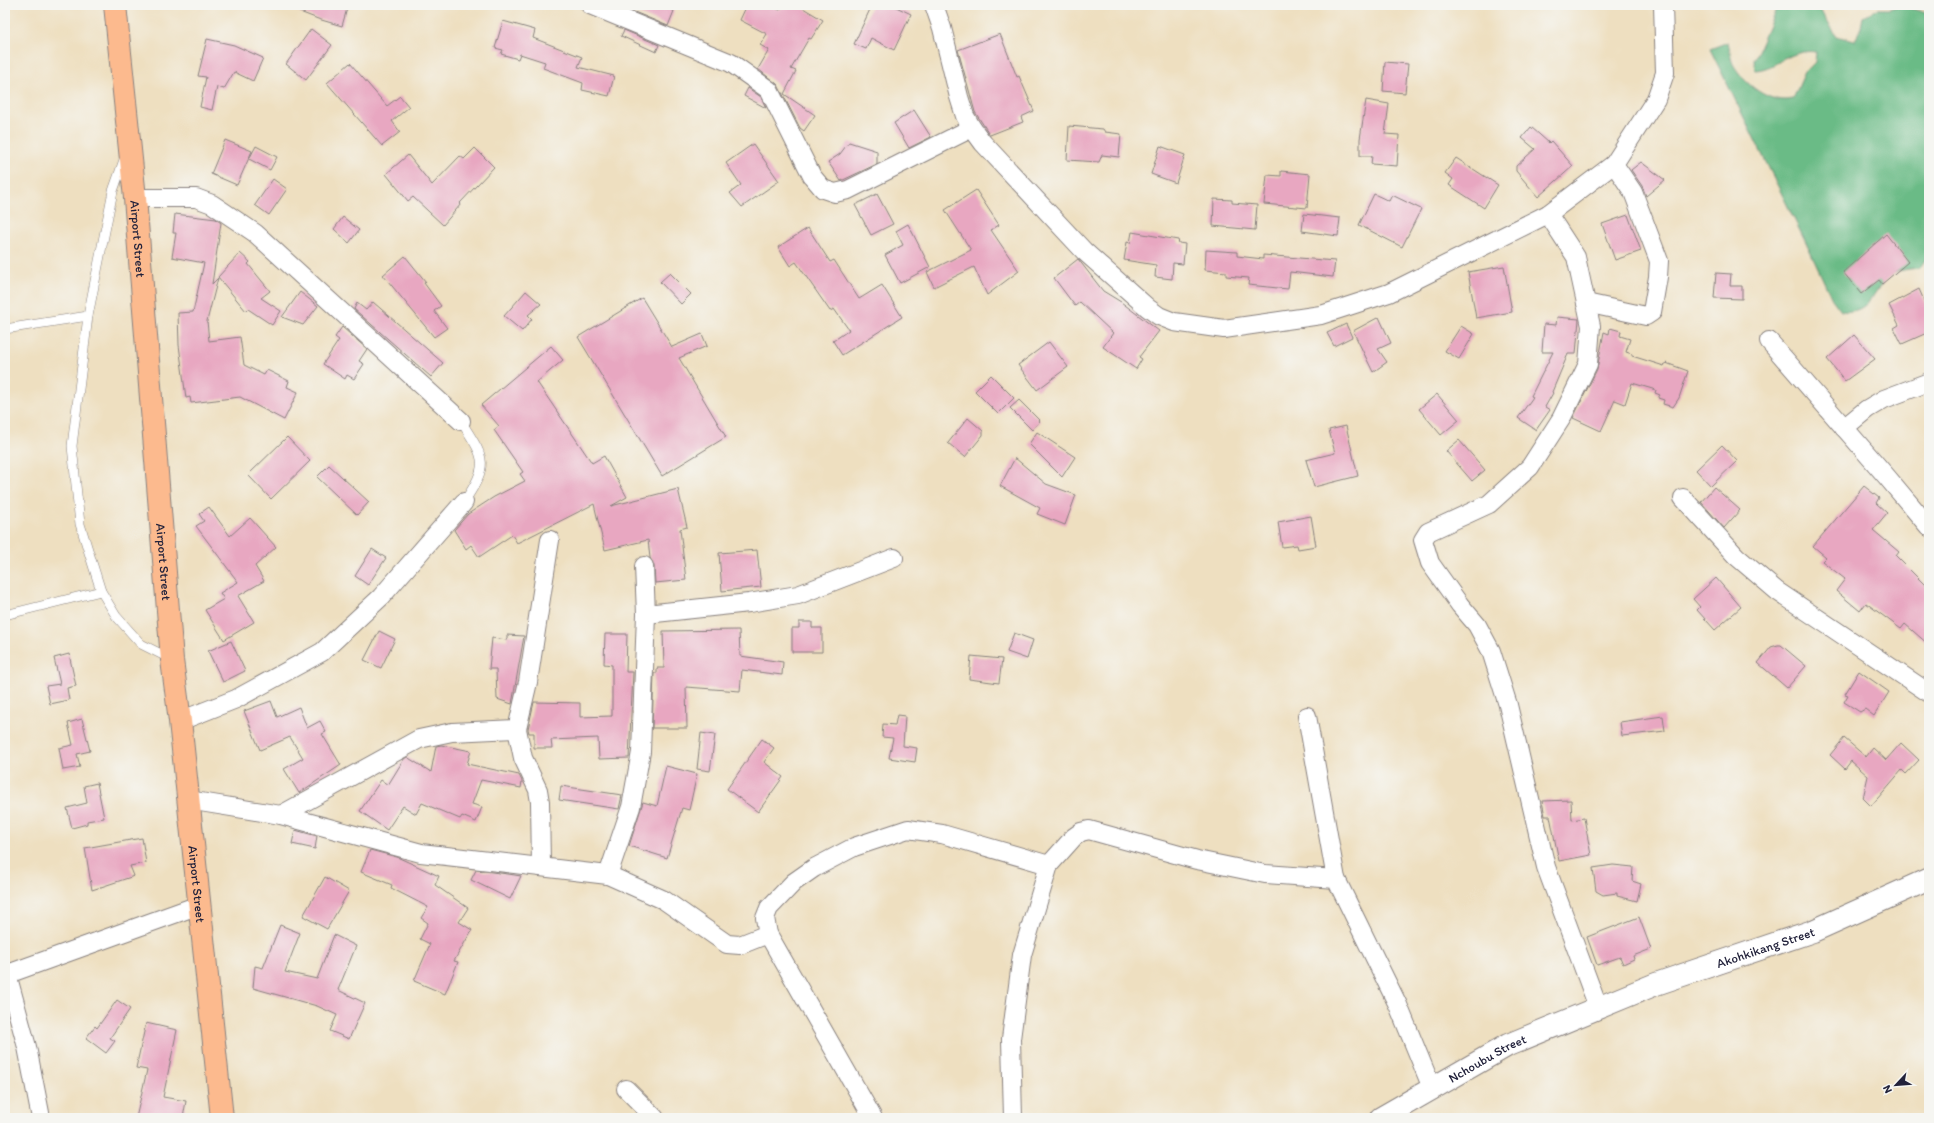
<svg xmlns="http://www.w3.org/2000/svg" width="1934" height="1123" viewBox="0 0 1934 1123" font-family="Itim,sans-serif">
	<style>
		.forest { fill: #6bbb86; stroke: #466e60 }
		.building { fill: #e8a7c1 }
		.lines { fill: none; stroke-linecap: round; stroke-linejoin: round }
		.service-casing { stroke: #88807e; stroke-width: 10 }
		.minor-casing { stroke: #88807e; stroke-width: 20 }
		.tertiary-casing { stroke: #88807e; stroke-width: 24 }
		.trunk-casing { stroke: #88807e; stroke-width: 24 }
		.service { stroke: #fff; stroke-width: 9 }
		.minor { stroke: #fff; stroke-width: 18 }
		.tertiary { stroke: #fff; stroke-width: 22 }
		.trunk { stroke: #fcba8e; stroke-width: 22 }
		.labels { text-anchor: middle; stroke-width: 3; stroke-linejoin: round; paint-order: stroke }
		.street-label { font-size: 13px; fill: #22223b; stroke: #f6f6f2 }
	</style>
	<rect width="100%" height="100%" fill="#f6f6f2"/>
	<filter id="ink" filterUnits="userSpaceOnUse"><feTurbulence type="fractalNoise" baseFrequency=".025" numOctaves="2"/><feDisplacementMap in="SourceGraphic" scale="8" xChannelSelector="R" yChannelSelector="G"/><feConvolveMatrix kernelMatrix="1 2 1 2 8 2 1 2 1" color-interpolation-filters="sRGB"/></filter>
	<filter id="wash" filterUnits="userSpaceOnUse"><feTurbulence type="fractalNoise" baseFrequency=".012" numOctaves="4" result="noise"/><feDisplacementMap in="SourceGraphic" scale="16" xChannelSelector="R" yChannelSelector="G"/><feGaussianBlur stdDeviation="0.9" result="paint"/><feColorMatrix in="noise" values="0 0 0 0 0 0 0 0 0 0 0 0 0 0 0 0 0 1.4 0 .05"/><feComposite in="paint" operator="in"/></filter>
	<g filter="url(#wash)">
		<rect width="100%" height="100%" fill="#eedfc0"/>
		<path class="forest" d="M1778 5H1818L1824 17 1837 36 1854 41 1860 32 1863 17 1878 9H1889L1900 5 1929 14V254L1920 268C1909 269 1900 269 1890 276 1873 287 1872 315 1841 311L1832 299 1806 243 1710 49 1728 42C1730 49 1730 58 1733 64 1744 84 1770 105 1793 99L1805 72 1815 62 1816 52C1790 48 1777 69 1755 70L1754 60Z"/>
		<g id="blocks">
			<g class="building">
				<polygon points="287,5 348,5 342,26 318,19 287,7"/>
				<polygon points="635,5 661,5 674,11 668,26 632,11"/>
				<polygon points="747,5 769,5 780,10 783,5 798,5 823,20 811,39 809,38 791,69 796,71 784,94 815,115 804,131 800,128 778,85 758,69 769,50 760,45 767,34 740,20"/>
				<polygon points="872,5 892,5 911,14 894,50 871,38 866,49 854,44"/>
				<polygon points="503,21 535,30 533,38 582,57 578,67 614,76 609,96 582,90 583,83 543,68 545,62 520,54 518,59 501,54 503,50 495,48"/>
				<polygon points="311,29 332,45 306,80 286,64"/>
				<polygon points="624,30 659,45 656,52 621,36"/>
				<polygon points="1000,34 1017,77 1019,76 1034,111 1021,117 1023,122 990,135 975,112 958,50"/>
				<polygon points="207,39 234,45 263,58 253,81 234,72 224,89 217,87 212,110 200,107 206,77 198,76"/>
				<polygon points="1385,62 1408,64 1405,93 1383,91"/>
				<polygon points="350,63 387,106 400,96 409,107 392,121 400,132 382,146 327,83"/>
				<polygon points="748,88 761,97 766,108 744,96"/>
				<polygon points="1366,100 1389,104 1385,134 1399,135 1397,166 1371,164 1372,156 1360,156 1360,139"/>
				<polygon points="914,110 931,137 909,148 894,123"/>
				<polygon points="1069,126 1103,129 1105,132 1121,134 1119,157 1102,155 1099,162 1067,160"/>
				<polygon points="1531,127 1549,143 1551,141 1573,166 1538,197 1516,171 1516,166 1535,149 1522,138"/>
				<polygon points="225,140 252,151 237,185 211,174"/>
				<polygon points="849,142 877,151 877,164 841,181 828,162 840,154"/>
				<polygon points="753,144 779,181 742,207 730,193 741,185 726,163"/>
				<polygon points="256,146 277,157 270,170 249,159"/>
				<polygon points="1160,146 1185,155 1176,183 1151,174"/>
				<polygon points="475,148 494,167 460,203 461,204 443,225 413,197 408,201 386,174 408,155 432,185 460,156 464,159"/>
				<polygon points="1456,158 1498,185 1484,208 1449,185 1453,179 1445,173"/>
				<polygon points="1641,162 1665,180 1646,196 1642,186 1631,170"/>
				<polygon points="1281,171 1310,174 1307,208 1264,204 1267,175 1281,176"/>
				<polygon points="273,179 287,189 269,215 255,205"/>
				<polygon points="976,190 999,225 991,230 1019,271 987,295 974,267 934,287 927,272 971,250 945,210"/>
				<polygon points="877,194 893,224 871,235 855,205"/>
				<polygon points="1374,194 1389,201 1392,195 1421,209 1402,247 1359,225"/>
				<polygon points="1214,199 1232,200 1232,203 1257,205 1255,230 1213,226"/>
				<polygon points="175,214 216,219 221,223 212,284 218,278 207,321 209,341 240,337 244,365 264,375 267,370 289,381 287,387 298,392 284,420 240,397 191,403 190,397 186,398 179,345 178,313 193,312 204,263 172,257 176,233 173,233"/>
				<polygon points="1304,214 1340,218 1338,236 1302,231"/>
				<polygon points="1628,215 1641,251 1615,260 1602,224"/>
				<polygon points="343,217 359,230 349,243 334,229"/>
				<polygon points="908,224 930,267 900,283 885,255 903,245 896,231"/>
				<polygon points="808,228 830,262 834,260 859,299 882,285 902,317 842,355 833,341 849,330 834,309 830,311 796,262 790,266 778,247"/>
				<polygon points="1132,232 1178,240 1179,243 1185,244 1183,264 1173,263 1172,279 1155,277 1156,265 1124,260 1127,242 1130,243"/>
				<polygon points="1886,234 1908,262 1882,284 1879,280 1861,294 1843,272"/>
				<polygon points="1206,250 1237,252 1237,256 1263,259 1263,255 1335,261 1333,277 1290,272 1288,289 1248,285 1249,278 1226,276 1226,272 1205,270"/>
				<polygon points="240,253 250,262 248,264 270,291 261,298 281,311 272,325 248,309 246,311 218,277"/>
				<polygon points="405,256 426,282 424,283 441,306 434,311 447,328 434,337 383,275"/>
				<polygon points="1078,259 1103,291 1121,302 1159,331 1139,357 1142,359 1136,369 1103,347 1113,333 1080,302 1075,306 1054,278"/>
				<polygon points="1504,266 1512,312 1476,318 1468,272"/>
				<polygon points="670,273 691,294 681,304 660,282"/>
				<polygon points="1716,273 1731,274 1730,286 1742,286 1742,299 1714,298"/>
				<polygon points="1919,289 1929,312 1929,332 1902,344 1894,328 1899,325 1889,305"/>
				<polygon points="526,291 541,304 528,315 532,319 522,331 504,316"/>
				<polygon points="300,292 318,306 303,325 282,317"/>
				<polygon points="642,298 672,347 702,334 707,346 679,358 726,437 662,476 578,337"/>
				<polygon points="373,302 443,363 431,377 354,309 357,303 366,310"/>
				<polygon points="1379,317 1391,343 1378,349 1387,362 1373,372 1353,331"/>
				<polygon points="1557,317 1579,319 1576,354 1568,354 1552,392 1553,393 1545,407 1550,410 1536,430 1518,418 1533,397 1531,396 1553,352 1542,352 1544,324 1556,325"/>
				<polygon points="1346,324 1352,337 1334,346 1327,333"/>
				<polygon points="1461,326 1474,334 1459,359 1445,351"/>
				<polygon points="342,327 367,349 359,361 364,364 354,379 347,375 345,379 323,364 339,340 335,337"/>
				<polygon points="1610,328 1621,331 1620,336 1630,339 1626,352 1632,354 1632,356 1664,366 1666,363 1688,371 1679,398 1673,407 1663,404 1664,400 1658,398 1660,395 1655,393 1656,390 1632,383 1625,404 1615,400 1601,431 1573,418 1597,369 1604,332 1609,334"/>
				<polygon points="1854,335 1875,359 1845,381 1827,359"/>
				<polygon points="1049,342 1068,367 1037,390 1018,365"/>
				<polygon points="551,346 563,360 537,382 592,463 604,456 627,497 611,506 678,489 687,527 680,529 686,580 655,583 654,566 650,558 648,540 605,550 594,504 517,543 512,535 479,557 471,545 466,549 454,530 468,514 494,497 525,481 520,474 523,472 494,430 499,426 481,405"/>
				<polygon points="991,375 1014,398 998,414 975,391"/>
				<polygon points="1437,394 1459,420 1441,435 1419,409"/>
				<polygon points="1019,400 1040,421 1032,430 1010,408"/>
				<polygon points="968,418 983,431 983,435 965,457 948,443"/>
				<polygon points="1346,426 1358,476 1314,487 1306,460 1335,453 1329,430"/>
				<polygon points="1037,432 1075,457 1062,477 1029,444"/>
				<polygon points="287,437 310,461 271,499 248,475"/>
				<polygon points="1459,440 1485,470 1472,481 1446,451"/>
				<polygon points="1722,445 1737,461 1711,486 1696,470"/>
				<polygon points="1015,458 1046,484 1076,495 1065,525 1037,514 1040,508 1000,486"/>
				<polygon points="329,465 369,502 357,515 317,477"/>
				<polygon points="1864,486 1879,498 1876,503 1887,513 1873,530 1899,552 1896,556 1929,589 1929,645 1905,624 1901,629 1866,603 1860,611 1836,591 1845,579 1822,561 1826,557 1813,546"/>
				<polygon points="1714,487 1740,510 1724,528 1701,502"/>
				<polygon points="209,507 230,536 250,518 276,547 255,566 264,581 238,596 254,622 224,640 205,610 224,599 220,593 238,582 196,526 204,521 199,514"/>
				<polygon points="1311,516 1316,546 1298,549 1297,545 1282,547 1278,522"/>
				<polygon points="372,549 386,558 368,585 355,576"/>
				<polygon points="757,550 761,587 722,591 719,553"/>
				<polygon points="1716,578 1741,607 1715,630 1697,610 1700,607 1693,599"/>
				<polygon points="799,622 812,622 812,628 822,628 822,652 792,652 792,628 799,628"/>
				<polygon points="739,630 740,656 783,662 782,675 742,670 740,691 686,687 687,728 652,728 654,673 657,673 657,668 664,668 663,631"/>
				<polygon points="379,631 395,639 381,668 364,660"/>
				<polygon points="1014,633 1033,640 1027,659 1007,652"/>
				<polygon points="605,634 627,634 626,672 633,672 629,758 599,759 598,738 551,740 552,748 534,748 534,733 529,733 528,729 534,702 580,703 580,717 612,716 612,665 604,664"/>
				<polygon points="507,635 524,636 512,704 497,699 496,669 489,669 492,638 507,640"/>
				<polygon points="231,641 245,671 223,682 208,651"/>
				<polygon points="1778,645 1781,645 1806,666 1787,688 1758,663 1771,647"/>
				<polygon points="69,654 76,686 67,688 69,700 50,704 46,686 60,684 54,658"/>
				<polygon points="971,656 1002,659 999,683 969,679"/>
				<polygon points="1859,671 1889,692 1874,716 1865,709 1860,712 1844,702 1848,695 1845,694"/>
				<polygon points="271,701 277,717 299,707 307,728 320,721 326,732 322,734 341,765 299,793 284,769 303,758 290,737 260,750 244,711"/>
				<polygon points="897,715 905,716 903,746 917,748 915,762 889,758 893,738 882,737 883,724 895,725"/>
				<polygon points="1663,716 1665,731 1622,736 1620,722"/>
				<polygon points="82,719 90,751 77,754 80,767 63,770 59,748 73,745 68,723"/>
				<polygon points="701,733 715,735 710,771 697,769"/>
				<polygon points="1844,738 1866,757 1873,748 1886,760 1901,743 1919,760 1906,774 1902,770 1871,806 1863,798 1868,776 1851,761 1845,769 1830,755"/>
				<polygon points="762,739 774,748 764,762 783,777 758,812 727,789"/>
				<polygon points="441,745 471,751 467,764 519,775 522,781 521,788 481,780 472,804 482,807 476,822 462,816 460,819 422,803 416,814 403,806 387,830 360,811 381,780 388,785 404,759 407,757 431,772 436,746"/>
				<polygon points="666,766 697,774 689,810 682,808 667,858 629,846 643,802 657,806"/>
				<polygon points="97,783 104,818 87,821 87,824 72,828 67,808 87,803 84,786"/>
				<polygon points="561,786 622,795 619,809 559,800"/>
				<polygon points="1571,800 1572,820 1584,818 1591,855 1559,861 1550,816 1545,816 1542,801"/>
				<polygon points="295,830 317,836 315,849 292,844"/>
				<polygon points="142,838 146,863 130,866 134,876 92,890 85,848"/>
				<polygon points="370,850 397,857 439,876 435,885 468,908 459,922 472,930 454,961 458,962 445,994 414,981 430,944 420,939 428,923 421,918 428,907 391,888 392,885 361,872"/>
				<polygon points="1613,865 1633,867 1632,881 1641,884 1637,901 1617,896 1617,893 1603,895 1596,891 1593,868"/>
				<polygon points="476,870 508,874 521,876 510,899 471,880"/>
				<polygon points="325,877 349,891 327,929 303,916"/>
				<polygon points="1639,917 1651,949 1633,956 1634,959 1623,964 1620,957 1597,965 1587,937"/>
				<polygon points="280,925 300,933 285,972 317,979 334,935 356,946 338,990 365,1003 349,1039 330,1031 337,1015 317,1006 253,988 255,966 263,968"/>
				<polygon points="117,1000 130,1009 110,1038 115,1041 106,1053 86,1038 95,1026 97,1028"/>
				<polygon points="146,1023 177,1030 163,1097 186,1101 183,1118 136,1118 147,1070 136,1068"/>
			</g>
		</g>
	</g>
	<g filter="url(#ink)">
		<use href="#blocks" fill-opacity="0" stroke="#88807e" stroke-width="1"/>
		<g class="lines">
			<defs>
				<g id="service">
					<polyline points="125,157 113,191 88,316 72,446 80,524 101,591 116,616 141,644 171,659"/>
					<polyline points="5,329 88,316"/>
					<path d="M461 421C485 459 490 463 464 502"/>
					<polyline points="5,615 101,591"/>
				</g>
				<g id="minor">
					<polyline points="590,5 731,63 769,90 812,176 823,189 835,193 848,190 972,128"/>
					<polyline points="934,5 942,28 959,97 965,116 972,128 983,143 1084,251 1148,308 1159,316 1174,322 1224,329 1321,315 1389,293 1548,214 1614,164 1656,99 1665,73 1663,5"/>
					<polyline points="135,198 196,198 212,204 255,233 461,421"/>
					<polyline points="1548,214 1576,257 1591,326 1588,364 1561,419 1530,467 1489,504 1428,532 1423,540 1430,563 1460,605 1477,625 1491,651 1508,705 1546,867 1598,1007"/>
					<polyline points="1586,303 1646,316 1652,312 1658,277 1659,261 1633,192 1614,164"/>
					<polyline points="1769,341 1887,477 1929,527"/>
					<polyline points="1844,428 1867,409 1884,399 1929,382"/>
					<polyline points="1683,498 1736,556 1777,591 1929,693"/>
					<polyline points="646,614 749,603 798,595 894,558"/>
					<polyline points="1307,716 1336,879"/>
					<polyline points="180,721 236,699 322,652 381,597 464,502"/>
					<polyline points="188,800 281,815 421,853 608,875 664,900 727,944 740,945 768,934"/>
					<polyline points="281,815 419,739 452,732 517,729"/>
					<polyline points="541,866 540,802 538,790 523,758 517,729 528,682 550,540"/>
					<polyline points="608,875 631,807 641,752 646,614 644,566"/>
					<polyline points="7,974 27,1047 41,1118"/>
					<polyline points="5,975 199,905"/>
					<polyline points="626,1089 655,1118"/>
					<polyline points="873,1118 768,934 765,918 769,908 794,882 814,868 854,847 908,829 942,834 1049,865"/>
					<polyline points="1013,1118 1011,1039 1022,955 1049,865 1074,837 1081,832 1089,830 1197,860 1265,874 1336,879 1398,1005 1432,1088"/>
				</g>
				<g id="tertiary">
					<path id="s1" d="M1381 1118 1508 1045 1656 984 1813 931 1929 879"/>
				</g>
				<g id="trunk">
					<path id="s2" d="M115 5 135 198 172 660 180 721 222 1118"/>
				</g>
			</defs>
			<use href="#service" class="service-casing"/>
			<use href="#minor" class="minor-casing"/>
			<use href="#tertiary" class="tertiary-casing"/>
			<use href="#trunk" class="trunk-casing"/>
			<use href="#service" class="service"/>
			<use href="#minor" class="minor"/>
			<use href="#tertiary" class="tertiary"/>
			<use href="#trunk" class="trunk"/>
		</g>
	</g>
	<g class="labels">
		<g class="street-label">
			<text dy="5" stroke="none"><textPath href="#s2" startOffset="235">Airport Street</textPath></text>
			<text dy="5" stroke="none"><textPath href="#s2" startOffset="559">Airport Street</textPath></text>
			<text dy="5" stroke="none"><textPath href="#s2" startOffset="883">Airport Street</textPath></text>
			<text dy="5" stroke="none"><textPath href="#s1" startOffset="422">Akohkikang Street</textPath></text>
			<text dy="5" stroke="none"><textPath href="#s1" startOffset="122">Nchoubu Street</textPath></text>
		</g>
	</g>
	<rect width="1934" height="1123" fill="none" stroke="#f6f6f2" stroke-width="20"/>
	<g transform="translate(1896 1085) rotate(244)" stroke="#f6f6f2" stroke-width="3" paint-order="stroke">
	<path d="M0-3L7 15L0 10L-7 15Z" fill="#22223b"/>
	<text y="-6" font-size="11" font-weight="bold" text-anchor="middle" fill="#22223b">N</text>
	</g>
</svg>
